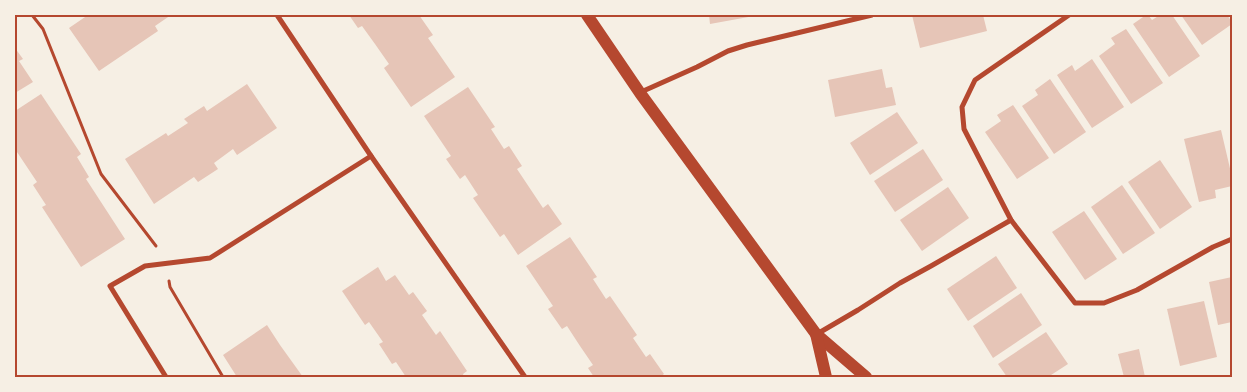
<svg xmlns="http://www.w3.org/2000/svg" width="1247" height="392" viewBox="0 0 1247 392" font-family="'Archivo Narrow',sans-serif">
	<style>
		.building { fill: #e6c5b7 }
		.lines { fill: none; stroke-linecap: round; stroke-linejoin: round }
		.path { stroke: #b5482f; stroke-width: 3 }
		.minor { stroke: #b5482f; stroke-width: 5 }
		.primary { stroke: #b5482f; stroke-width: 12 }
		.neatline { fill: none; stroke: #b5482f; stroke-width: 2 }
	</style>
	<rect width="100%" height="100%" fill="#f6efe4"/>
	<g class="building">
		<polygon points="88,15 171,15 155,26 158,31 99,71 69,28"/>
		<polygon points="349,15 419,15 433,35 428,38 455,77 411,107 384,68 389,64 375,44 362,26 358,28"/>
		<polygon points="709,15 754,15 754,16 710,24"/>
		<polygon points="912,15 983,15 987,31 920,48"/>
		<polygon points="1146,15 1148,15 1152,20 1160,15 1172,15 1200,56 1169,77 1133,24"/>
		<polygon points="1181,15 1227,15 1232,22 1232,24 1202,45"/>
		<polygon points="1126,29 1163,83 1131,104 1099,56 1115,44 1111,38"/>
		<polygon points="15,48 23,59 19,61 33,82 15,93"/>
		<polygon points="1092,59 1124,107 1092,128 1057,75 1072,65 1075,71"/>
		<polygon points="882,69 886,88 892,87 896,105 835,117 828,80"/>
		<polygon points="1050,79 1086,132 1054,154 1022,106 1038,95 1035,90"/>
		<polygon points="247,84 277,128 237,155 233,149 214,163 218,169 198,182 194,177 154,204 125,159 166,133 168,136 188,123 184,119 204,106 207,111"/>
		<polygon points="468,87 495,127 491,129 504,149 509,146 522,166 517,169 543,208 548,204 562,224 518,255 504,234 500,237 473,198 478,195 465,175 460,179 446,159 451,156 424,116"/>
		<polygon points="41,94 81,154 77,157 89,177 86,179 125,239 81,267 42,207 46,205 33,185 37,182 15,149 15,111"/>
		<polygon points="1013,105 1049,158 1017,179 985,132 1001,121 997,115"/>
		<polygon points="897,112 918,143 870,175 850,143"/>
		<polygon points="1221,130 1232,177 1232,186 1215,190 1216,198 1199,202 1184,139"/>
		<polygon points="923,149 943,180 895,212 874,181"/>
		<polygon points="1160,160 1192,207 1160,229 1128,182"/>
		<polygon points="1122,185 1155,233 1123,254 1091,207"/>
		<polygon points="948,187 969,218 922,251 900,220"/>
		<polygon points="1084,211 1117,259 1085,280 1052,232"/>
		<polygon points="570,237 597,277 593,279 606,299 610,296 637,335 633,338 646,357 650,354 664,374 660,377 594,377 588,368 593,365 580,346 567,326 562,329 548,309 553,306 526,266"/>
		<polygon points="996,256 1017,288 968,321 947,289"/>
		<polygon points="378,267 386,281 395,275 409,295 413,292 427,311 422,315 436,335 440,331 467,371 463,374 464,377 406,377 396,362 392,364 379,344 383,342 369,322 365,325 342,291"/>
		<polygon points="1232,277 1232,322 1218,325 1209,282"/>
		<polygon points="1021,293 1042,325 993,358 973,326"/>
		<polygon points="1204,301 1217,357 1180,366 1167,309"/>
		<polygon points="267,325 280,345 303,377 237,377 223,355"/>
		<polygon points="1046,332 1068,364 1048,377 1007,377 998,364"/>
		<polygon points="1139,349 1145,377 1124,377 1118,354"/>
	</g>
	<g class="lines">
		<g class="path">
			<polyline points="32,15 43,29 101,174 156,246"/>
			<polyline points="169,281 170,287 223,377"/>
		</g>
		<g class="minor">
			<polyline points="277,15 371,156 525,377"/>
			<polyline points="1069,15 975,80 962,107 964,129 1011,220 1075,303 1104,303 1137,290 1213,247 1232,239"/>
			<polyline points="641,92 697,67 728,51 747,45 872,15"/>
			<polyline points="817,334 858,310 900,283 931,266 1011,220"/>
			<polyline points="166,377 110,286 145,266 210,258 371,156"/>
		</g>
		<g class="primary">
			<polyline points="587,15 640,93 816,334 866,377"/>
			<polyline points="816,334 826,377"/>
		</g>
	</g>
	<rect width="1247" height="392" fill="none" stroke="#f6efe4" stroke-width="32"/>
	<rect x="16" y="16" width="1215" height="360" class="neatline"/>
</svg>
